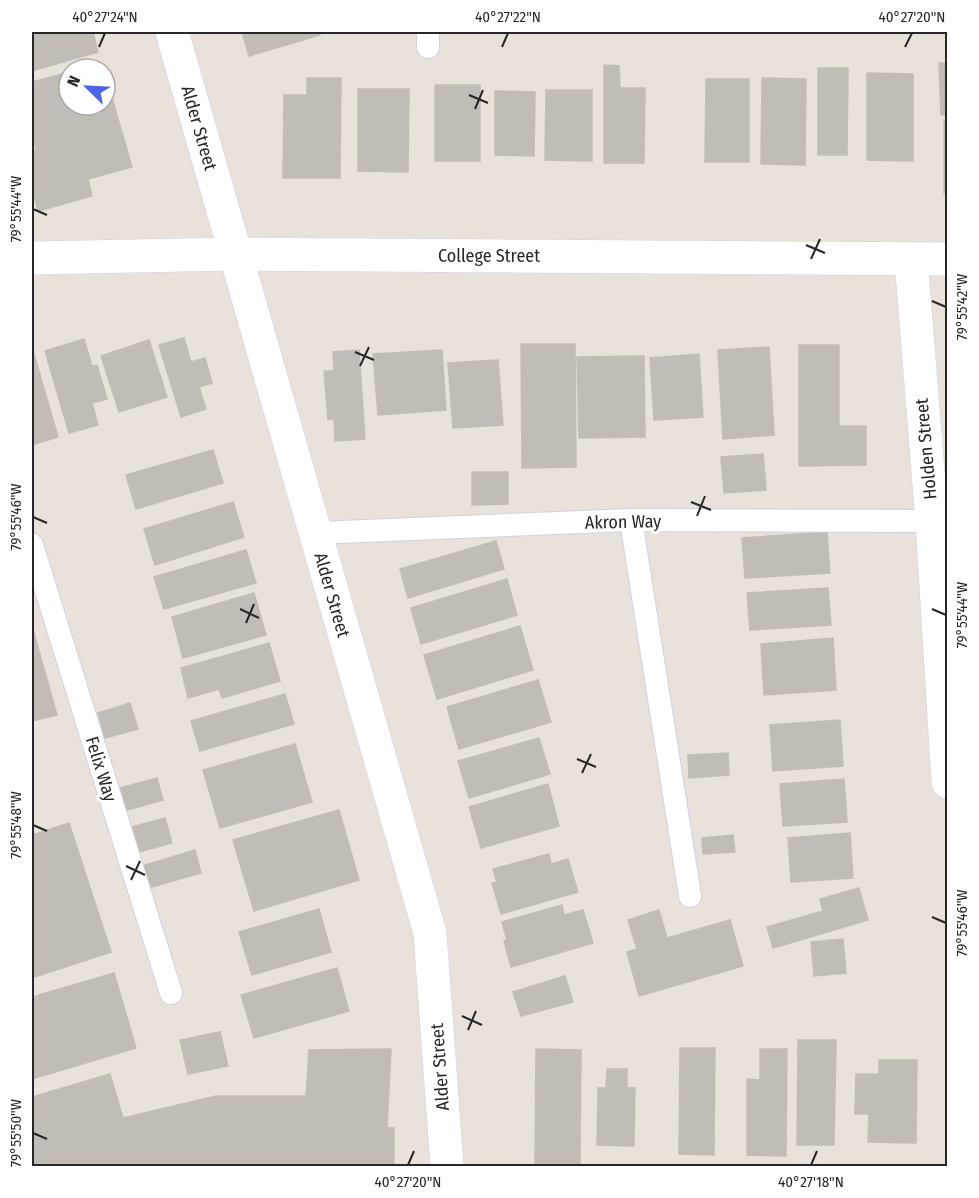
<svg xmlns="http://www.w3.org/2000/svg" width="979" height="1198" viewBox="0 0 979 1198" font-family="'Fira Sans Condensed',sans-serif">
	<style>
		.building { fill: #c1bcb6; stroke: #c3beb4; stroke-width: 1.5 }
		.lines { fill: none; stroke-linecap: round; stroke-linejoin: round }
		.service-casing { stroke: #d0d2df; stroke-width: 24 }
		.minor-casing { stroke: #d0d2df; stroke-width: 34 }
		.service { stroke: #fff; stroke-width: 22 }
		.minor { stroke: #fff; stroke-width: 33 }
		.ticks { fill: none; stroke: #272727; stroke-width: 2 }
		.labels { text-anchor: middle; stroke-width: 6; stroke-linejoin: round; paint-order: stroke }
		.street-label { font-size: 18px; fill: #272727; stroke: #fff }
		.neatline { fill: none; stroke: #272727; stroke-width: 2 }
		.ticks-label { font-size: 15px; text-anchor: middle; fill: #272727 }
	</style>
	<rect width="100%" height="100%" fill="#e8e2da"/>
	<g class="building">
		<polygon points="37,32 93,32 98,52 32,71 32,33"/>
		<polygon points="242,32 319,32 320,35 249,56"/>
		<polygon points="939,63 948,63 948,115 941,115"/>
		<polygon points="604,65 619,66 620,88 645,88 644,163 604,163"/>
		<polygon points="818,68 848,68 847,155 818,155"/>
		<polygon points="69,72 69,105 105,105 105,74 132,167 88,179 92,196 38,211 32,187 32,152 36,150 32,133 32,82"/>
		<polygon points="867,73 913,74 913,161 867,160"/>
		<polygon points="307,78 341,78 340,178 283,178 284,95 307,95"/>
		<polygon points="762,78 806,79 805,165 761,164"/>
		<polygon points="706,79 749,79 749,162 705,162"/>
		<rect x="435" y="85" width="45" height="76"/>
		<polygon points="358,89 409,89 408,172 358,171"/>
		<polygon points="546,90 592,90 592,161 545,160"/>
		<polygon points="495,91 535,92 534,156 495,155"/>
		<rect x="944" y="120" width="4" height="73"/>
		<polygon points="184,338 191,362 205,358 212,383 199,387 206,409 181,417 159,345"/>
		<polygon points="84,339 92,366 97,365 107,399 92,403 98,425 69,433 45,351"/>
		<polygon points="149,340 167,397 119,412 101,356"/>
		<polygon points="521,344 575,344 576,467 522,468"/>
		<polygon points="799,345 839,345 839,426 866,426 866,465 799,466"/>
		<polygon points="32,347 58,437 32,445"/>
		<polygon points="769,347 774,435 723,439 718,350"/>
		<polygon points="359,350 365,439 335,441 334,419 328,420 324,371 334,371 333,352"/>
		<polygon points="442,350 446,410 378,415 373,354"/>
		<polygon points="699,354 703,417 654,420 650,358"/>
		<polygon points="644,356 645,437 579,438 577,357"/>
		<polygon points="498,360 503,425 453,428 448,363"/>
		<polygon points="213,450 223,483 136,509 126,475"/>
		<polygon points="763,454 766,490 724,493 721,457"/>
		<polygon points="472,472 508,472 508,504 472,505"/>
		<polygon points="233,502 244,537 155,565 144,529"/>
		<polygon points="827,532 830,573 745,578 742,538"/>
		<polygon points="496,541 504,569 408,598 400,569"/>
		<polygon points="246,550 256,583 164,609 154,577"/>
		<polygon points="507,579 517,615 421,644 411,608"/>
		<polygon points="828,588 831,625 750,630 747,593"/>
		<polygon points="254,593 266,635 183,658 172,617"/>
		<polygon points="32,626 57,715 32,721"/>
		<polygon points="520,626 533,670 437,699 424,655"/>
		<polygon points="833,638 836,690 764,695 761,644"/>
		<polygon points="269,643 280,681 222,698 219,689 188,698 181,668"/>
		<polygon points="538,680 551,722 459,749 447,707"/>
		<polygon points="285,694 294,724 200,751 191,721"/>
		<polygon points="130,703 138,729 105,738 98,713"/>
		<polygon points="840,720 843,766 773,771 770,725"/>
		<polygon points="539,738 550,774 469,798 458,761"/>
		<polygon points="295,744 312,802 220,828 203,770"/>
		<polygon points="728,753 729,775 689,778 688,755"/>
		<polygon points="157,778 163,800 127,810 120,788"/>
		<polygon points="844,779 847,822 783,826 780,784"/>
		<polygon points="548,784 559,826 481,848 469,807"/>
		<polygon points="339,810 359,880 254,911 233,840"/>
		<polygon points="165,818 172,843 135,853 128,828"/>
		<polygon points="69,823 111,952 32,978 32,835"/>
		<polygon points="850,833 853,878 791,882 788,838"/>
		<polygon points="733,835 735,852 703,854 702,838"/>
		<polygon points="195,850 201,873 148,888 142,866"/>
		<polygon points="549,854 551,864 568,859 578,892 501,914 492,883 497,882 493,869"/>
		<polygon points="859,888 868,920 773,948 767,927 823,911 820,899"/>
		<polygon points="562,905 564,915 583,910 593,943 511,967 504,941 507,940 502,922"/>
		<polygon points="319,909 331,952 252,975 239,932"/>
		<polygon points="659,910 667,938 730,920 743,966 639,996 627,952 637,949 628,920"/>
		<polygon points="843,939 846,973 814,976 811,942"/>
		<polygon points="337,968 349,1011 254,1038 241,995"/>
		<polygon points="114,973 136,1048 32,1079 32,997"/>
		<polygon points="565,976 573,1002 521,1016 513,992"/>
		<polygon points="220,1032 228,1066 188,1074 180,1040"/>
		<polygon points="798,1040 836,1040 834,1145 797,1145"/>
		<polygon points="680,1048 715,1048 714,1155 679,1154"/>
		<polygon points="391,1049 387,1128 394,1128 394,1166 32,1166 32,1097 110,1074 123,1118 216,1096 306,1096 309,1050"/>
		<polygon points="536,1049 581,1050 580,1166 535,1166"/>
		<polygon points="760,1049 787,1049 786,1156 747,1155 747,1079 760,1080"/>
		<polygon points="879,1060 917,1060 916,1143 868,1142 869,1114 855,1114 856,1074 879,1074"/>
		<polygon points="607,1069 627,1069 627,1088 635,1088 634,1146 597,1145 598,1088 606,1088"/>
	</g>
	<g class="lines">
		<defs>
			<g id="service">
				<polyline points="428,47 428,32"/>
				<polyline points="631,520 690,896"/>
				<polyline points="315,533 631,520 946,521"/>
				<polyline points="32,545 171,993"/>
			</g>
			<g id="minor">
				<polyline points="172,32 430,933 447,1166"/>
				<polyline points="32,258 235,254 948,259"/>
				<polyline points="911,259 932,521 948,782"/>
			</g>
		</defs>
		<use href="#service" class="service-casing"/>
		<use href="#minor" class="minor-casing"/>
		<use href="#service" class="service"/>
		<use href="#minor" class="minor"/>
	</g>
	<path class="ticks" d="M99 47 105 33M502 47 508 33M905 47 912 33M469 95 488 103M475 109 483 90M33 209 47 215M806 245 825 253M811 259 820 239M932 301 946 307M355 352 374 360M360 366 369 347M691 502 711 510M697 516 705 496M33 517 47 523M240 609 259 618M932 609 946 615M246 623 254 604M577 759 596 767M582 773 591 754M33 825 47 831M126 866 145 875M131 880 140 861M932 917 946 923M462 1016 482 1025M468 1030 476 1011M33 1133 47 1139M408 1165 414 1151M811 1165 817 1151"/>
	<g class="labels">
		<g class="street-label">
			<text transform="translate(199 128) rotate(74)" y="6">Alder Street</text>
			<text x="489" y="262">College Street</text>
			<text transform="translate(926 449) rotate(-95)" y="6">Holden Street</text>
			<text transform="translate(623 522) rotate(-1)" y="6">Akron Way</text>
			<text transform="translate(332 595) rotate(74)" y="6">Alder Street</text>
			<text transform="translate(101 769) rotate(73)" y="6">Felix Way</text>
			<text transform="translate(440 1067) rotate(-94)" y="6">Alder Street</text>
		</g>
	</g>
	<rect width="979" height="1198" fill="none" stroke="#ffffff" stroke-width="66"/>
	<g transform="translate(87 87) rotate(294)"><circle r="28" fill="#ffffff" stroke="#a9a9a9" stroke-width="1.5"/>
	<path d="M0-4.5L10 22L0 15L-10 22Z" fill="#4b63e5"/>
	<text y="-9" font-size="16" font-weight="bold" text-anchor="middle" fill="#272727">N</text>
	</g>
	<rect x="33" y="33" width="913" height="1132" class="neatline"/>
	<g class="ticks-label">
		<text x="105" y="22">40°27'24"N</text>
		<text x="508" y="22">40°27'22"N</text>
		<text x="912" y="22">40°27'20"N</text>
		<text transform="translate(16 209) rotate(-90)" y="5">79°55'44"W</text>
		<text transform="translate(962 307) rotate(-90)" y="5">79°55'42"W</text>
		<text transform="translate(16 517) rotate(-90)" y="5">79°55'46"W</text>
		<text transform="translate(962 615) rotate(-90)" y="5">79°55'44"W</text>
		<text transform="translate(16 825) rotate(-90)" y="5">79°55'48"W</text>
		<text transform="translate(962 923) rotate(-90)" y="5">79°55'46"W</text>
		<text transform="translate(16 1133) rotate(-90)" y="5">79°55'50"W</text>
		<text x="408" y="1187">40°27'20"N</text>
		<text x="811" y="1187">40°27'18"N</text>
	</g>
</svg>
